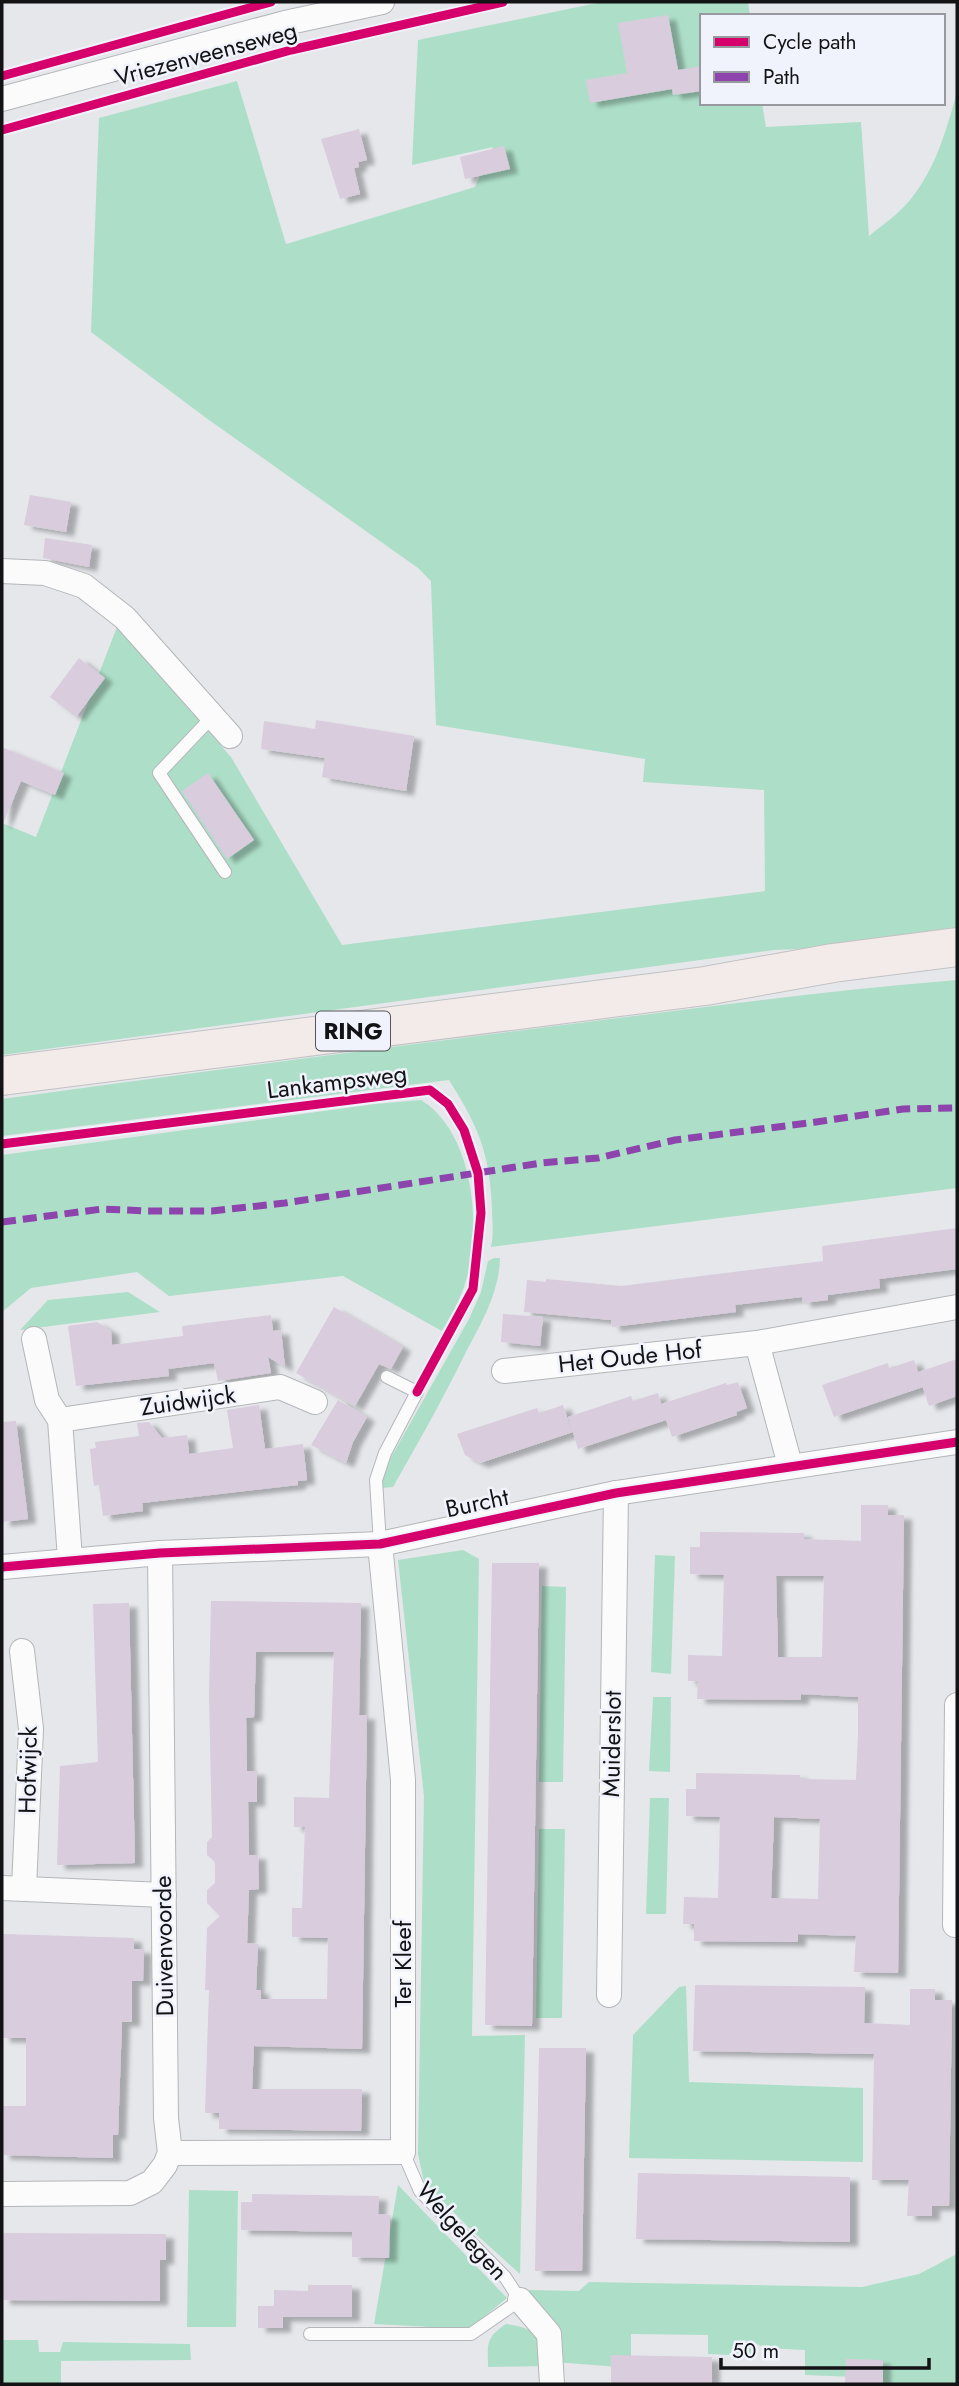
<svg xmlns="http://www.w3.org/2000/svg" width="959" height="2386" viewBox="0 0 959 2386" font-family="Jost,sans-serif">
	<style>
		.green { fill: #addfc8 }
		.building { fill: #d9ccdd; fill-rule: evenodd; filter: url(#shadow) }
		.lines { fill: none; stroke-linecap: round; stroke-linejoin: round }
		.service-casing { stroke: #b4b6b9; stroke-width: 14 }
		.minor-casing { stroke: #b4b6b9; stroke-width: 26 }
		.primary-casing { stroke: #c2c2c5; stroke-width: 40 }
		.service { stroke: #fbfbfc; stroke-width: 12 }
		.minor { stroke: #fbfbfc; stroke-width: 24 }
		.primary { stroke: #f2ebe9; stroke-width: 38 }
		.quiet { stroke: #8e44ad; stroke-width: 7; stroke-dasharray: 14 7; stroke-linecap: butt }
		.cycleway-casing { stroke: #f0f3fb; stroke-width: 13 }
		.cycleway { stroke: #d6006c; stroke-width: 9 }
		.labels { text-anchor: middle; stroke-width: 5; stroke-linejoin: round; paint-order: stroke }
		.shield { fill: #f0f3fb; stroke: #55565b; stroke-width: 2 }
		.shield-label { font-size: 23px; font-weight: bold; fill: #131316 }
		.street-label { font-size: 24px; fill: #131316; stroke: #f0f3fb }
	</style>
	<defs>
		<filter id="shadow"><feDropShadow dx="8" dy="4.5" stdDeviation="2" flood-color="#0004"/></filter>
	</defs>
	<rect width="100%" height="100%" fill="#e5e7eb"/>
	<g class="green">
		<path d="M602 2H748L750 16H702V103H762L766 127 861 122 869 236C882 225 899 214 910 200 936 168 946 131 957 92V929L822 948 774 950 2 1055V823L36 837 117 627 231 757 342 945 765 891 764 790 643 782 645 759 436 725 431 581 418 568 209 420 91 332 99 118 237 81 286 244 475 187 493 147 412 165 418 40Z"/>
		<path d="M957 980V1188L491 1247C494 1234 492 1221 492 1209 490 1153 478 1126 449 1080L2 1136V1099C183 1074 365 1050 547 1027 684 1010 820 991 957 980Z"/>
		<path d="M421 1100C475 1133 483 1232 464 1287 459 1302 450 1317 442 1331L343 1276 169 1296 137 1272 31 1288 2 1312V1155L375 1104Z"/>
		<path d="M494 1258H500C499 1294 481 1323 465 1354 443 1399 418 1443 393 1487L382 1488V1476L385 1468 469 1319 481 1292 488 1261Z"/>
		<polygon points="128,1292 160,1312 20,1330 48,1300"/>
		<polygon points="463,1550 479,1559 472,2036 525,2035 520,2274 469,2228 424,2182 418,2154 424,1796 398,1560"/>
		<polygon points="655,1555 675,1556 671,1674 651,1672"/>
		<polygon points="542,1586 566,1587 563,1782 539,1782"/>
		<polygon points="653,1697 671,1697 670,1772 649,1771"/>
		<polygon points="650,1798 669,1798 666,1914 646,1914"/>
		<polygon points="539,1829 565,1829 562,2018 536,2018"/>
		<polygon points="686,1986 689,2082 863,2088 863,2162 629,2158 633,2035 679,1987"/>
		<polygon points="398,2185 507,2298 469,2329 374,2324"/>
		<polygon points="189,2190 238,2191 236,2327 187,2327"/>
		<polygon points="957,2254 957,2384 881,2384 881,2378 805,2375 805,2350 766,2348 752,2342 753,2356 708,2354 708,2335 631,2334 631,2368 555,2362 552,2326 528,2290 579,2291 589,2282 862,2287 919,2274"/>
		<path d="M506 2324C537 2329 543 2335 545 2366L488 2367C488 2344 485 2338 506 2324Z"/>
		<polygon points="2,2340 38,2340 39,2352 60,2352 63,2342 190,2344 191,2360 61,2361 61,2384 2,2384"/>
	</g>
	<g class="building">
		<polygon points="668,15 678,70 702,66 702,91 673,95 672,89 590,103 586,80 627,73 618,23"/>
		<polygon points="359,129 367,160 358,162 359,167 354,168 360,194 340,199 321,139"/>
		<polygon points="504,146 510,169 465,179 460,157"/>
		<polygon points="30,495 71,502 66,532 24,525"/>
		<polygon points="45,538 92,545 89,567 43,558"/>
		<polygon points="79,658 105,678 76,717 50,697"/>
		<polygon points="316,720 414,736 406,791 322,777 325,758 261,749 264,721 315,729"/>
		<polygon points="2,747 64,773 55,795 21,781 2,826"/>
		<polygon points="208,773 254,840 227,859 182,791"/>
		<polygon points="957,1228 957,1269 879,1279 880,1288 828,1295 828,1300 803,1303 802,1297 735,1305 736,1312 612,1327 611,1320 524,1312 527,1280 546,1282 546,1279 621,1286 717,1274 823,1261 822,1246"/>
		<polygon points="334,1307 403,1347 391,1369 379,1364 355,1406 296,1373"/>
		<polygon points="503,1314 543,1317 540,1346 501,1342"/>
		<polygon points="271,1315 273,1331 281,1330 285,1367 268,1357 271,1373 218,1381 214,1363 168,1369 169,1376 76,1386 68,1326 97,1322 111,1331 112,1345 183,1336 182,1326"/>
		<polygon points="957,1359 957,1396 929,1406 918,1372"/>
		<polygon points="914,1360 923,1387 834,1417 822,1385 888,1363 889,1368"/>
		<polygon points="738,1382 747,1408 736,1412 737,1415 672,1437 666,1420 578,1449 573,1432 480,1463 465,1455 457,1434 537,1408 539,1413 563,1405 572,1432 568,1417 631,1396 633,1401 658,1393 661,1404 726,1383 727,1385"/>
		<polygon points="338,1400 367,1417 353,1442 346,1463 311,1445"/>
		<polygon points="259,1405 265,1449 303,1444 307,1480 298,1481 298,1485 142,1503 143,1511 103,1516 99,1485 94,1486 92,1469 90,1449 96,1448 95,1442 139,1436 137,1423 149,1422 162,1438 187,1435 189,1454 233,1448 227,1410"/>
		<polygon points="16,1421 28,1519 2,1522 2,1422"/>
		<path d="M861 1505H888V1515H904L898 1973 854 1972 856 1936 798 1934V1942L694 1941V1924H683L684 1897 718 1898 720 1817 686 1816V1789H696V1773L800 1775V1779L856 1780 858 1734V1697L801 1694V1700L697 1699 698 1681H688V1655L722 1656 724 1575 690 1574V1547H700V1532L804 1533V1539L861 1541ZM776 1576H824L822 1657H778ZM774 1817 820 1819 818 1899 771 1898Z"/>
		<polygon points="492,1563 539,1563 532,2026 485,2025"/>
		<path d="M211 1601 361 1603 359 1715H367L362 2049 254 2046 252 2089H362L361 2131 219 2129V2113H205L209 1990H205L207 1928 220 1916 207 1903V1890L215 1883V1862L207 1855V1842L212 1837 209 1695ZM256 1652H334L329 1798 294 1797V1827H305L302 1908H292V1937L328 1938 327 1999H261V1990H256L258 1944 247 1943 249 1890 259 1889 258 1855H249L248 1802H257V1771H247L246 1718 254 1717Z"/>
		<polygon points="129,1603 135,1863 57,1865 60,1766 98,1762 93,1604"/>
		<polygon points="2,1934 134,1938 134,1949 144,1949 143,1981 132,1981 132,2022 122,2022 118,2135 113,2135 113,2158 2,2155 2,2106 26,2106 26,2038 2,2038"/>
		<polygon points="695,1985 865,1987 864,2023 910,2025 910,1989 935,1989 935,2000 952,2000 949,2206 932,2206 932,2216 907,2216 909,2180 872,2180 874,2054 693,2051"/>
		<polygon points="539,2048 586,2048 582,2271 535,2271"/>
		<polygon points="638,2173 850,2177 850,2242 636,2239"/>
		<polygon points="252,2194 379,2196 378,2214 390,2215 389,2258 352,2257 352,2232 241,2230 241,2202 252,2202"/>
		<polygon points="2,2233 166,2234 166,2260 160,2260 160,2301 2,2300"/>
		<polygon points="308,2285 352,2285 352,2317 283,2317 283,2328 258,2328 258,2306 274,2306 274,2290 308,2291"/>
		<polygon points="611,2355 712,2357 712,2384 611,2384"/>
		<polygon points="846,2359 883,2360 883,2384 845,2384"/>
	</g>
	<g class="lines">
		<defs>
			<g id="service">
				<polyline points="213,716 159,773 225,872"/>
				<polyline points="380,1544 376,1480 385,1453 417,1392 387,1377"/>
				<polyline points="310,2334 471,2334 520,2300 505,2277 420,2191 403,2152"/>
			</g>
			<g id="minor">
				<polyline points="2,99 285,23 382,2"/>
				<polyline points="2,571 45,573 84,586 125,618 230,736"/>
				<polyline points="34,1339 47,1400 60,1420 70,1559"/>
				<polyline points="757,1343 790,1465"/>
				<polyline points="504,1371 757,1343 957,1307"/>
				<polyline points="60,1420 280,1387 315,1402"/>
				<polyline points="2,1567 160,1553 380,1544 616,1493 957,1442"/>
				<polyline points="22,1651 31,1729 24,1889"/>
				<polyline points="2,1888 164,1895"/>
				<polyline points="955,1925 957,1705"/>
				<polyline points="609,1995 616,1493"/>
				<polyline points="170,2153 403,2152 403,1780 380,1544"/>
				<polyline points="2,2194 130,2193 152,2182 165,2165 170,2153 166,2118 160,1553"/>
				<polyline points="520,2300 549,2334 552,2384"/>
			</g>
			<polyline id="primary" points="2,1076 705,986 833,963 957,947"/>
		</defs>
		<use href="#service" class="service-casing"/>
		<use href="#minor" class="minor-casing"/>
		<use href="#primary" class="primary-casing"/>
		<use href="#service" class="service"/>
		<use href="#minor" class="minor"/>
		<use href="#primary" class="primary"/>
		<polyline class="quiet" points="2,1222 102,1209 148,1211 212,1211 285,1203 541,1163 598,1158 675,1140 816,1122 903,1109 957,1108"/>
		<defs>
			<g id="cycleway">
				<polyline points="2,76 271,2"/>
				<polyline points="2,130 291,50 503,2"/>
				<polyline points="2,1144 430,1090 448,1104 464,1130 478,1173 481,1213 473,1289 417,1392"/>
				<polyline points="2,1567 160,1553 380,1544 616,1493 957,1442"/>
			</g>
		</defs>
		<use href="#cycleway" class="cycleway-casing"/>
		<use href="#cycleway" class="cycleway"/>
	</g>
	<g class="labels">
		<rect class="shield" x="316" y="1011.5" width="74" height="39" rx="5"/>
		<g class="shield-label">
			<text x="353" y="1039">RING</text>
		</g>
		<g class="street-label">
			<text transform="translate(206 54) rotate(-15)" y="8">Vriezenveenseweg</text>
			<text transform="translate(337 1082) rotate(-7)" y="8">Lankampsweg</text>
			<text transform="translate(630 1357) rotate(-6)" y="8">Het Oude Hof</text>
			<text transform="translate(188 1401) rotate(-8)" y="8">Zuidwijck</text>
			<text transform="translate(477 1503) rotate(-12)" y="8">Burcht</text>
			<text transform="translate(612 1744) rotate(-89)" y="8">Muiderslot</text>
			<text transform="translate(28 1770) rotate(-89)" y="8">Hofwijck</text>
			<text transform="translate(164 1946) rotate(-91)" y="8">Duivenvoorde</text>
			<text transform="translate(403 1964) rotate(-90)" y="8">Ter Kleef</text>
			<text transform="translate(462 2231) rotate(48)" y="8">Welgelegen</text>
		</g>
	</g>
	<rect width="959" height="2386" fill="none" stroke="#131316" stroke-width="7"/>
	<rect x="700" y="14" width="245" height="91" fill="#f0f3fb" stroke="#98999f" stroke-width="2"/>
	<rect x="714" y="37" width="35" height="10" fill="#d6006c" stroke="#98999f" stroke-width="2"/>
	<text x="763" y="49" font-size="21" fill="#131316">Cycle path</text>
	<rect x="714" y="72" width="35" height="10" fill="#8e44ad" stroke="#98999f" stroke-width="2"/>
	<text x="763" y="84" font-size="21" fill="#131316">Path</text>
	<path d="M721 2358v10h208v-10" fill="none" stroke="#131316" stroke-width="3.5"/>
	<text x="732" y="2358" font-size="21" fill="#131316" stroke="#f0f3fb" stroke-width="5" paint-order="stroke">50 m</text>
</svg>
